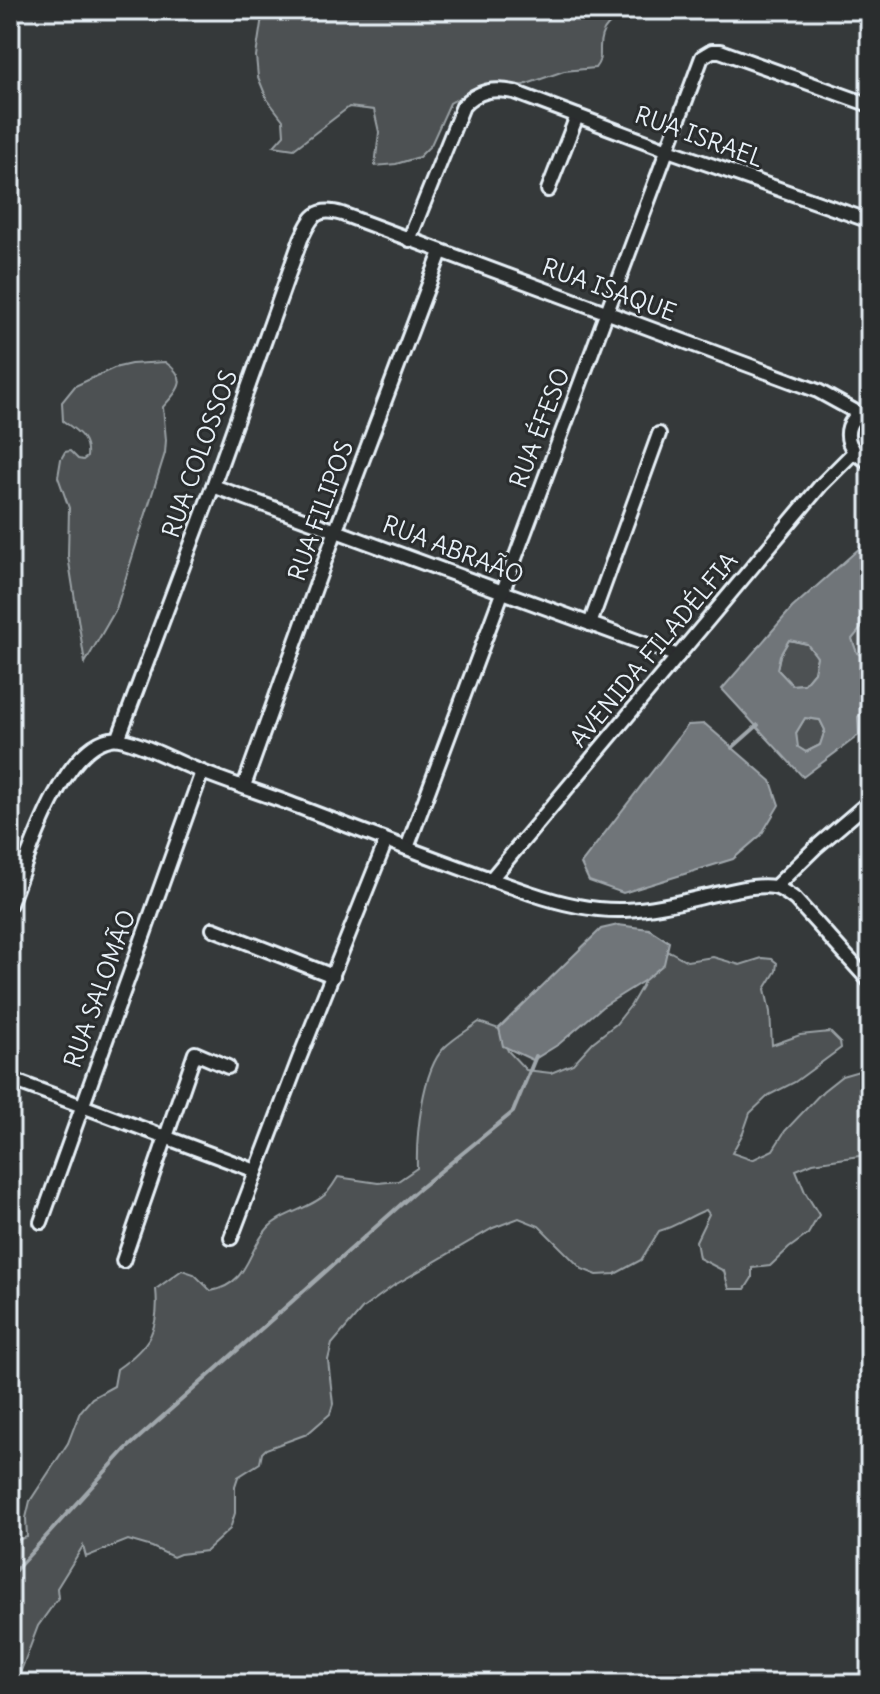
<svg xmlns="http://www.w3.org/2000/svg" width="880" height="1694" viewBox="0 0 880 1694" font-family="Delius,sans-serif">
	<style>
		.green { fill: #4d5152; stroke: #9aa1a5; stroke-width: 2 }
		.water { fill: #707579; stroke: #a0a7ac; stroke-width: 2; fill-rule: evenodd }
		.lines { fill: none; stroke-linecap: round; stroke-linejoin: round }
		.stream { stroke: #a0a7ac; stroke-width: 4 }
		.street-casing { stroke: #e8f1f8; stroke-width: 18 }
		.street { stroke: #2a2d2e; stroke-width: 12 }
		.labels { text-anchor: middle; stroke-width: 6; stroke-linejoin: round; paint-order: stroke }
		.street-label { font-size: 24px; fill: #e8f1f8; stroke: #2a2d2e }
	</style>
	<rect width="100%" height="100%" fill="#35393a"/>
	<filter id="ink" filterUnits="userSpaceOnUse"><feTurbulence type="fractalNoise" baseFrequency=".0125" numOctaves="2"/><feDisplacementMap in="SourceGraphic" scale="16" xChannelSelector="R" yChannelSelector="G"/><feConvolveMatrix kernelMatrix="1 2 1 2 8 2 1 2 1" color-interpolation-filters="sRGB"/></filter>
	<g filter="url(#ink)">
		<g class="green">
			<path d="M263 10H637C615 20 599 23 600 50 600 59 600 62 595 68L564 71 524 85 477 88 450 103 431 145 419 157 396 164 375 166 379 132 374 110 349 107 294 149 274 146 284 135 283 120 267 99 258 77 256 56Z"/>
			<path d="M165 362C190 379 179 389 163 407L166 440 165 453 116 609 85 663 68 556 69 508 58 477 61 459 65 452 70 451 78 459 83 460 87 457C89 438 77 431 63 421L62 402 75 386 114 368 131 364Z"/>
			<polygon points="868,619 870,619 870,660 857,653 852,639"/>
			<polygon points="789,640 808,644 817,657 814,672 804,684 792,685 777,669 780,655"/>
			<polygon points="805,718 820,720 825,730 820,745 806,752 797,747 796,733"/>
			<path d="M669 951 687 961 713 957 740 965 762 958 772 959 777 963 776 971 765 989 770 1012 772 1045 800 1035 830 1032 840 1042 841 1048 795 1082 769 1095 750 1113 743 1133 732 1153 752 1160 773 1150 785 1131 823 1091 842 1076 859 1071 870 1076V1153L866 1155 813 1163 796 1170 805 1192 819 1215 808 1234 789 1248 770 1266 752 1268V1278L745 1289H729L724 1271 699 1258 696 1241 709 1214 706 1210C689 1216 678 1226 659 1231L641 1260 615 1274 597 1275 582 1269 539 1226 519 1218 493 1228 393 1286 362 1309 332 1344 328 1360 333 1404 330 1414 307 1434 266 1449 262 1453 260 1463 238 1477 235 1486V1513L230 1529 206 1551 180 1554 173 1557 152 1547 128 1540 86 1557 83 1546 57 1588 58 1598 38 1626 16 1684H10V1542L27 1537 26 1518 30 1501 68 1443 80 1412 92 1398 114 1386 117 1369C150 1346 160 1329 156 1289L182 1270 194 1274 211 1291C250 1283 246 1252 268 1228 283 1212 311 1209 327 1193 331 1188 335 1182 338 1177L378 1183 398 1181 417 1168C416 1137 422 1070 444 1048 454 1038 468 1030 479 1022L499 1029 508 1051 526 1070 551 1073 573 1064 593 1042 616 1024 631 1005 642 986 649 966Z"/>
		</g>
		<g class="water">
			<path d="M870 539V619L868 620 852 639 857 653 870 660V705L858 717 859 735 803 777 722 689 792 608ZM789 640 807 644 817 657 814 672 804 684 792 685 777 669 780 655ZM805 718 820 720 825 730 820 745 806 752 798 747 796 733Z"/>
			<polygon points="705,724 771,781 779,805 761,835 733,859 623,893 589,881 581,864 688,725"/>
			<polygon points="618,925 649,929 669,942 664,964 645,980 602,1007 559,1044 533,1060 503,1046 499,1028 601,929"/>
		</g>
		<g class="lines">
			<g class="stream">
				<polyline points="732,748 758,725"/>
				<polyline points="10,1576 125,1450 415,1192 513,1112 536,1056"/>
			</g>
			<defs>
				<g id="street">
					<polyline points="548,190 577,116"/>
					<path d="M409 240 463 106C478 90 494 88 514 92L668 150 870 221"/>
					<path d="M870 408C840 419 841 450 870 462"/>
					<polyline points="213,486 678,656"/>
					<polyline points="590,624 659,434"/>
					<path d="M119 737 213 486 301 239C311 217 316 206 342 214L818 391 858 413"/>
					<polyline points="244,786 336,530 441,252"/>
					<polyline points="407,848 702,57 712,51 720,51 870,105"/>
					<polyline points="491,879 821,485 854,452"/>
					<polyline points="775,887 815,848 870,801"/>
					<path d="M10 904C27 861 60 749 110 739 126 735 177 762 195 769 226 782 259 792 291 804 370 834 449 865 530 893 559 903 593 911 624 910 657 909 688 900 720 893 736 890 757 884 774 887 782 889 788 894 795 899L870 982"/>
					<polyline points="213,929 333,976"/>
					<polyline points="10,1079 256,1171"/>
					<polyline points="41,1222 202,772"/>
					<polyline points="231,1238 299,1059 386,841"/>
					<polyline points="123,1261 195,1053 228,1067"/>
				</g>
			</defs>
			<use href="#street" class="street-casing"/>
			<use href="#street" class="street"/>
		</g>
	</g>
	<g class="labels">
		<g class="street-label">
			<text transform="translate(699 137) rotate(20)" y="8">RUA ISRAEL</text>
			<text transform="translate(609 290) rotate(20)" y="8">RUA ISAQUE</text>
			<text transform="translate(540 428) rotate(-69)" y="8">RUA ÉFESO</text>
			<text transform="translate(200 454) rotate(-70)" y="8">RUA COLOSSOS</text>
			<text transform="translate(321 511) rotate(-70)" y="8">RUA FILIPOS</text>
			<text transform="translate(453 550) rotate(21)" y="8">RUA ABRAÃO</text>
			<text transform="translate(654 650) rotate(-50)" y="8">AVENIDA FILADÉLFIA</text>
			<text transform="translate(100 989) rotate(-70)" y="8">RUA SALOMÃO</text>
		</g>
	</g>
	<rect width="880" height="1694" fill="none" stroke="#2a2d2e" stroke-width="40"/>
	<rect x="20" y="20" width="840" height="1654" fill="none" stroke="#e8f1f8" stroke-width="3" filter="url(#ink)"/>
</svg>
